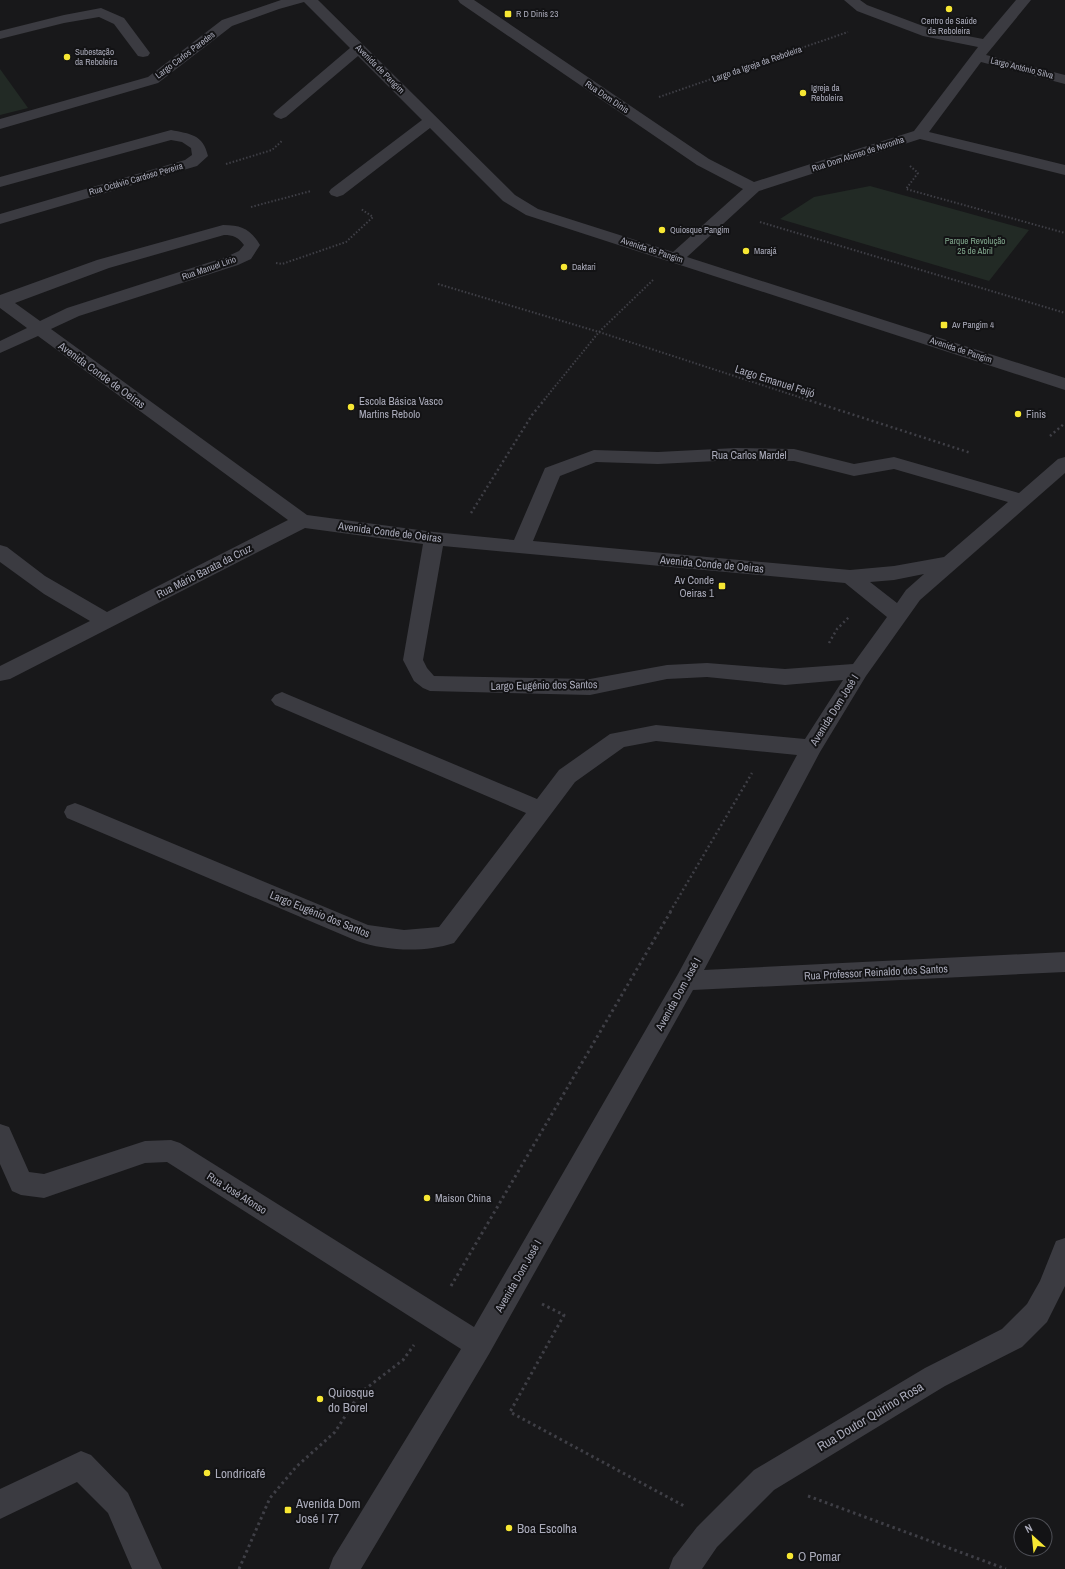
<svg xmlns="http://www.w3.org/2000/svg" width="1065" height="1569" viewBox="0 0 1065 1569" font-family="'Archivo Narrow',sans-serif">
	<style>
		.green { fill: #222a25 }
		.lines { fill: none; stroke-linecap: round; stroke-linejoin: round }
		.path-far2 { stroke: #3f3f46; stroke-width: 2; stroke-dasharray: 1.5 2; stroke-linecap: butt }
		.path-far1 { stroke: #3f3f46; stroke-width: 2.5; stroke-dasharray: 2 3; stroke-linecap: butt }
		.path { stroke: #3f3f46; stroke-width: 3; stroke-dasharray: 2.5 3.5; stroke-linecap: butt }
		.minor { fill: #3b3b41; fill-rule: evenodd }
		.poi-dot { fill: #f7e733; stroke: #131315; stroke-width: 1.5 }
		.labels { text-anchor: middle; stroke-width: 4; stroke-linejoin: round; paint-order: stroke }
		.far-poi-label { font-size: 9px; fill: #aaabba; stroke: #131315; text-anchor: start }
		.far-street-label { font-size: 9px; fill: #aaabba; stroke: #131315 }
		.far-park-label { font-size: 9px; fill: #80a68c; stroke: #131315 }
		.street-label { font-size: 11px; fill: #aaabba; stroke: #131315 }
		.poi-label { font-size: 11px; fill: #aaabba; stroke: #131315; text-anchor: start }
		.near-poi-label { font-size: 13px; fill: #aaabba; stroke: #131315; text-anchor: start }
		.near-street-label { font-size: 13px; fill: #aaabba; stroke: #131315 }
	</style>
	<rect width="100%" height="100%" fill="#18181a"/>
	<g class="green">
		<polygon points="0,69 28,108 0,115"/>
		<polygon points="870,186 1029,230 989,281 780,219 814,197"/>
	</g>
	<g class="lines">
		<g class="path-far2">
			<polyline points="659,97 848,32"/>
			<polyline points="226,164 272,150 283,140"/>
			<polyline points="910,166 918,173 906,189 1065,233"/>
			<polyline points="251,207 311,191"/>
			<polyline points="760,222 1065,313"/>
			<polyline points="276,263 282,264 346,242 373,217 361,209"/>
			<polyline points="438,284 599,332 808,400"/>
			<polyline points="544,400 599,332 653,280"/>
		</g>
		<g class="path-far1">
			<polyline points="805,399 971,453"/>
			<polyline points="1050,436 1065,423"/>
			<polyline points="471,513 532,415 545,399"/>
			<polyline points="829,643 837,629 850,616"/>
			<polyline points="670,912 752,773"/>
		</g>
		<g class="path">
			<polyline points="451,1286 671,911"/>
			<polyline points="542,1304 564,1315 510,1412 686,1507"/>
			<polyline points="808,1496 1006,1569"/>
			<polyline points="239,1569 270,1498 296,1467 335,1432 360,1393 403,1360 414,1345"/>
		</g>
		<g class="minor">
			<polygon points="281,0 318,0 515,195 538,209 673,252 743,189 697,165 460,3 458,0 474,0 709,159 754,182 914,131 978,47 923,36 857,11 844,0 860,0 867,5 931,29 983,39 1016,0 1031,0 986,55 1065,75 1065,84 981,62 929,132 1065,165 1065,175 920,139 759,191 687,257 1065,378 1065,390 526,215 503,201 430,128 343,195 337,197 331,195 329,192 331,189 422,120 358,56 286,117 281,119 276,117 273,114 276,111 350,48 304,2 279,9 232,26 158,83 0,129 0,119 148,77 222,20"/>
			<polygon points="101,8 124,18 150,53 148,56 143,57 138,56 114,24 99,17 64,23 0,39 0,31 64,15"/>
			<path d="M171 130C190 134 203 134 208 156L197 166 0 224V214L185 160 192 155 191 148 182 142 171 140 0 187V177Z"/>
			<path d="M223 225C242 225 250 229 260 245L251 259 238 265 79 316 51 329 307 515 434 532 514 540 545 468 594 450 658 452 736 448 794 449 854 464 894 457 1019 493 1058 459 1065 457V473L920 600 866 676 820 752 704 970 1065 952V972L693 990 489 1354 361 1569H329L333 1558 461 1349 167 1162 145 1163 44 1198 21 1195 12 1191 0 1164V1124L9 1127 29 1172 44 1174 145 1141 171 1140 180 1143 474 1327 678 974 797 755 656 741 624 747 575 782 454 943C424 953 386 951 357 941L67 818 64 812 67 806 75 803 83 806 368 925 404 930 439 927 526 813 275 705 271 700 275 695 282 692 289 695 537 799 559 770 610 734 656 725 805 739 843 680 785 685 707 677 667 679 590 695 430 691 423 688 414 681 403 660 423 544 305 528 10 679 0 681V666L90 621 44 594 0 562V545L7 547 45 576 107 612 288 520 38 336 0 353V341L27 328 0 308V295L97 260ZM224 235C233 235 238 237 244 245L239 251 226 257 67 308 40 321 15 303 109 268ZM736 460 794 461 854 476 894 469 1008 502 944 557 894 566 850 570 533 541 560 476 596 462 658 464ZM443 546 845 583 887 617 853 664 785 669 707 663 667 665 590 679 434 676 427 668 423 660ZM924 574 906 590 897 603 870 582 894 580Z"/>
			<polygon points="1065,1238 1065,1286 1047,1322 1022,1347 945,1386 774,1490 717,1547 702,1569 669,1569 673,1558 697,1527 754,1470 925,1368 1002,1329 1027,1304 1040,1281 1056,1241"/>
			<polygon points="81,1451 91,1455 128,1493 162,1569 132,1569 108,1513 77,1482 0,1519 0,1489"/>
		</g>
	</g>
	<g class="poi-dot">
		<circle cx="949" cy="9" r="4"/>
		<rect x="504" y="10" width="8" height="8" rx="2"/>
		<circle cx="67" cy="57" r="4"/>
		<circle cx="803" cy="93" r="4"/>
		<circle cx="662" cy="230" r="4"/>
		<circle cx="746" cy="251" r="4"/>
		<circle cx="564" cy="267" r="4"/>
		<rect x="940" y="321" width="8" height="8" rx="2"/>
		<circle cx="351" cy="407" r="4"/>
		<circle cx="1018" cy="414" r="4"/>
		<rect x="718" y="582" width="8" height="8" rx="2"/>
		<circle cx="427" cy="1198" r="4"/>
		<circle cx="320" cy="1399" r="4"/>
		<circle cx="207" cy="1473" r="4"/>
		<rect x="284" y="1506" width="8" height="8" rx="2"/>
		<circle cx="509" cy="1528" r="4"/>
		<circle cx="790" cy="1556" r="4"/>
	</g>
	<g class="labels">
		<g class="far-poi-label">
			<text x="516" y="17">R D Dinis 23</text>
			<text x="949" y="24" text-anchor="middle">Centro de Saúde<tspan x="949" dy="10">da Reboleira</tspan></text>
			<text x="75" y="55">Subestação<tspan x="75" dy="10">da Reboleira</tspan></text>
			<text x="811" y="91">Igreja da<tspan x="811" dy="10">Reboleira</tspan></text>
			<text x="670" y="233">Quiosque Pangim</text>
			<text x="754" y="254">Marajá</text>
			<text x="572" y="270">Daktari</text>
			<text x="952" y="328">Av Pangim 4</text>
		</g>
		<g class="far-street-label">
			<text transform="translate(185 55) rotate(-37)" y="3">Largo Carlos Paredes</text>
			<text transform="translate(757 64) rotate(-19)" y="3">Largo da Igreja da Reboleira</text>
			<text transform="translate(1022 68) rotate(14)" y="3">Largo António Silva</text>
			<text transform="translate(380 69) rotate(45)" y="3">Avenida de Pangim</text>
			<text transform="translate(607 97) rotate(34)" y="3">Rua Dom Dinis</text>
			<text transform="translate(858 154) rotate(-18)" y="3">Rua Dom Afonso de Noronha</text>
			<text transform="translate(136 179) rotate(-16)" y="3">Rua Octávio Cardoso Pereira</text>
			<text transform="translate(652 250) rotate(18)" y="3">Avenida de Pangim</text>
			<text transform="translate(209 268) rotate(-19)" y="3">Rua Manuel Lírio</text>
			<text transform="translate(961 350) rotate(18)" y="3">Avenida de Pangim</text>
		</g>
		<g class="far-park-label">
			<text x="975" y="244">Parque Revolução<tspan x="975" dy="10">25 de Abril</tspan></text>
		</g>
		<g class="street-label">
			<text transform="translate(102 375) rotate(36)" y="4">Avenida Conde de Oeiras</text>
			<text transform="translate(775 381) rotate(18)" y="4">Largo Emanuel Feijó</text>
			<text x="749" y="459">Rua Carlos Mardel</text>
			<text transform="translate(390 532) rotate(7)" y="4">Avenida Conde de Oeiras</text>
			<text transform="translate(712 564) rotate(5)" y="4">Avenida Conde de Oeiras</text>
			<text transform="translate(204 571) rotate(-27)" y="4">Rua Mário Barata da Cruz</text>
			<text transform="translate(544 685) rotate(-1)" y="4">Largo Eugénio dos Santos</text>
			<text transform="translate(834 710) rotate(-58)" y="4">Avenida Dom José I</text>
			<text transform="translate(320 914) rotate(22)" y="4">Largo Eugénio dos Santos</text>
			<text transform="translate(876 972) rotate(-3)" y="4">Rua Professor Reinaldo dos Santos</text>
			<text transform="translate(678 994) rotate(-61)" y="4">Avenida Dom José I</text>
			<text transform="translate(237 1193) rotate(32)" y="4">Rua José Afonso</text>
			<text transform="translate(518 1276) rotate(-60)" y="4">Avenida Dom José I</text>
		</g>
		<g class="poi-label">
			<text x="359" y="405">Escola Básica Vasco<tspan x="359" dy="13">Martins Rebolo</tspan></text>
			<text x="1026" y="418">Finis</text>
			<text x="714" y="584" text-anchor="end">Av Conde<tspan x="714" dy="13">Oeiras 1</tspan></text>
			<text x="435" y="1202">Maison China</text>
		</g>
		<g class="near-poi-label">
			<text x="328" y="1397">Quiosque<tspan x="328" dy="15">do Borel</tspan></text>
			<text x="215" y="1478">Londricafé</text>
			<text x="296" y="1508">Avenida Dom<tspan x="296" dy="15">José I 77</tspan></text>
			<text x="517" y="1533">Boa Escolha</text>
			<text x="798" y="1561">O Pomar</text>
		</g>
		<g class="near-street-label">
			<text transform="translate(870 1416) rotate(-31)" y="5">Rua Doutor Quirino Rosa</text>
		</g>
	</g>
	<g transform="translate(1033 1537) rotate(333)"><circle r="19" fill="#131315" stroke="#4f5057"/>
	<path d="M0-3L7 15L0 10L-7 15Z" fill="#f7e733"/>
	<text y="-6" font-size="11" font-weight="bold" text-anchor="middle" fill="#aaabba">N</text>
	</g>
</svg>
